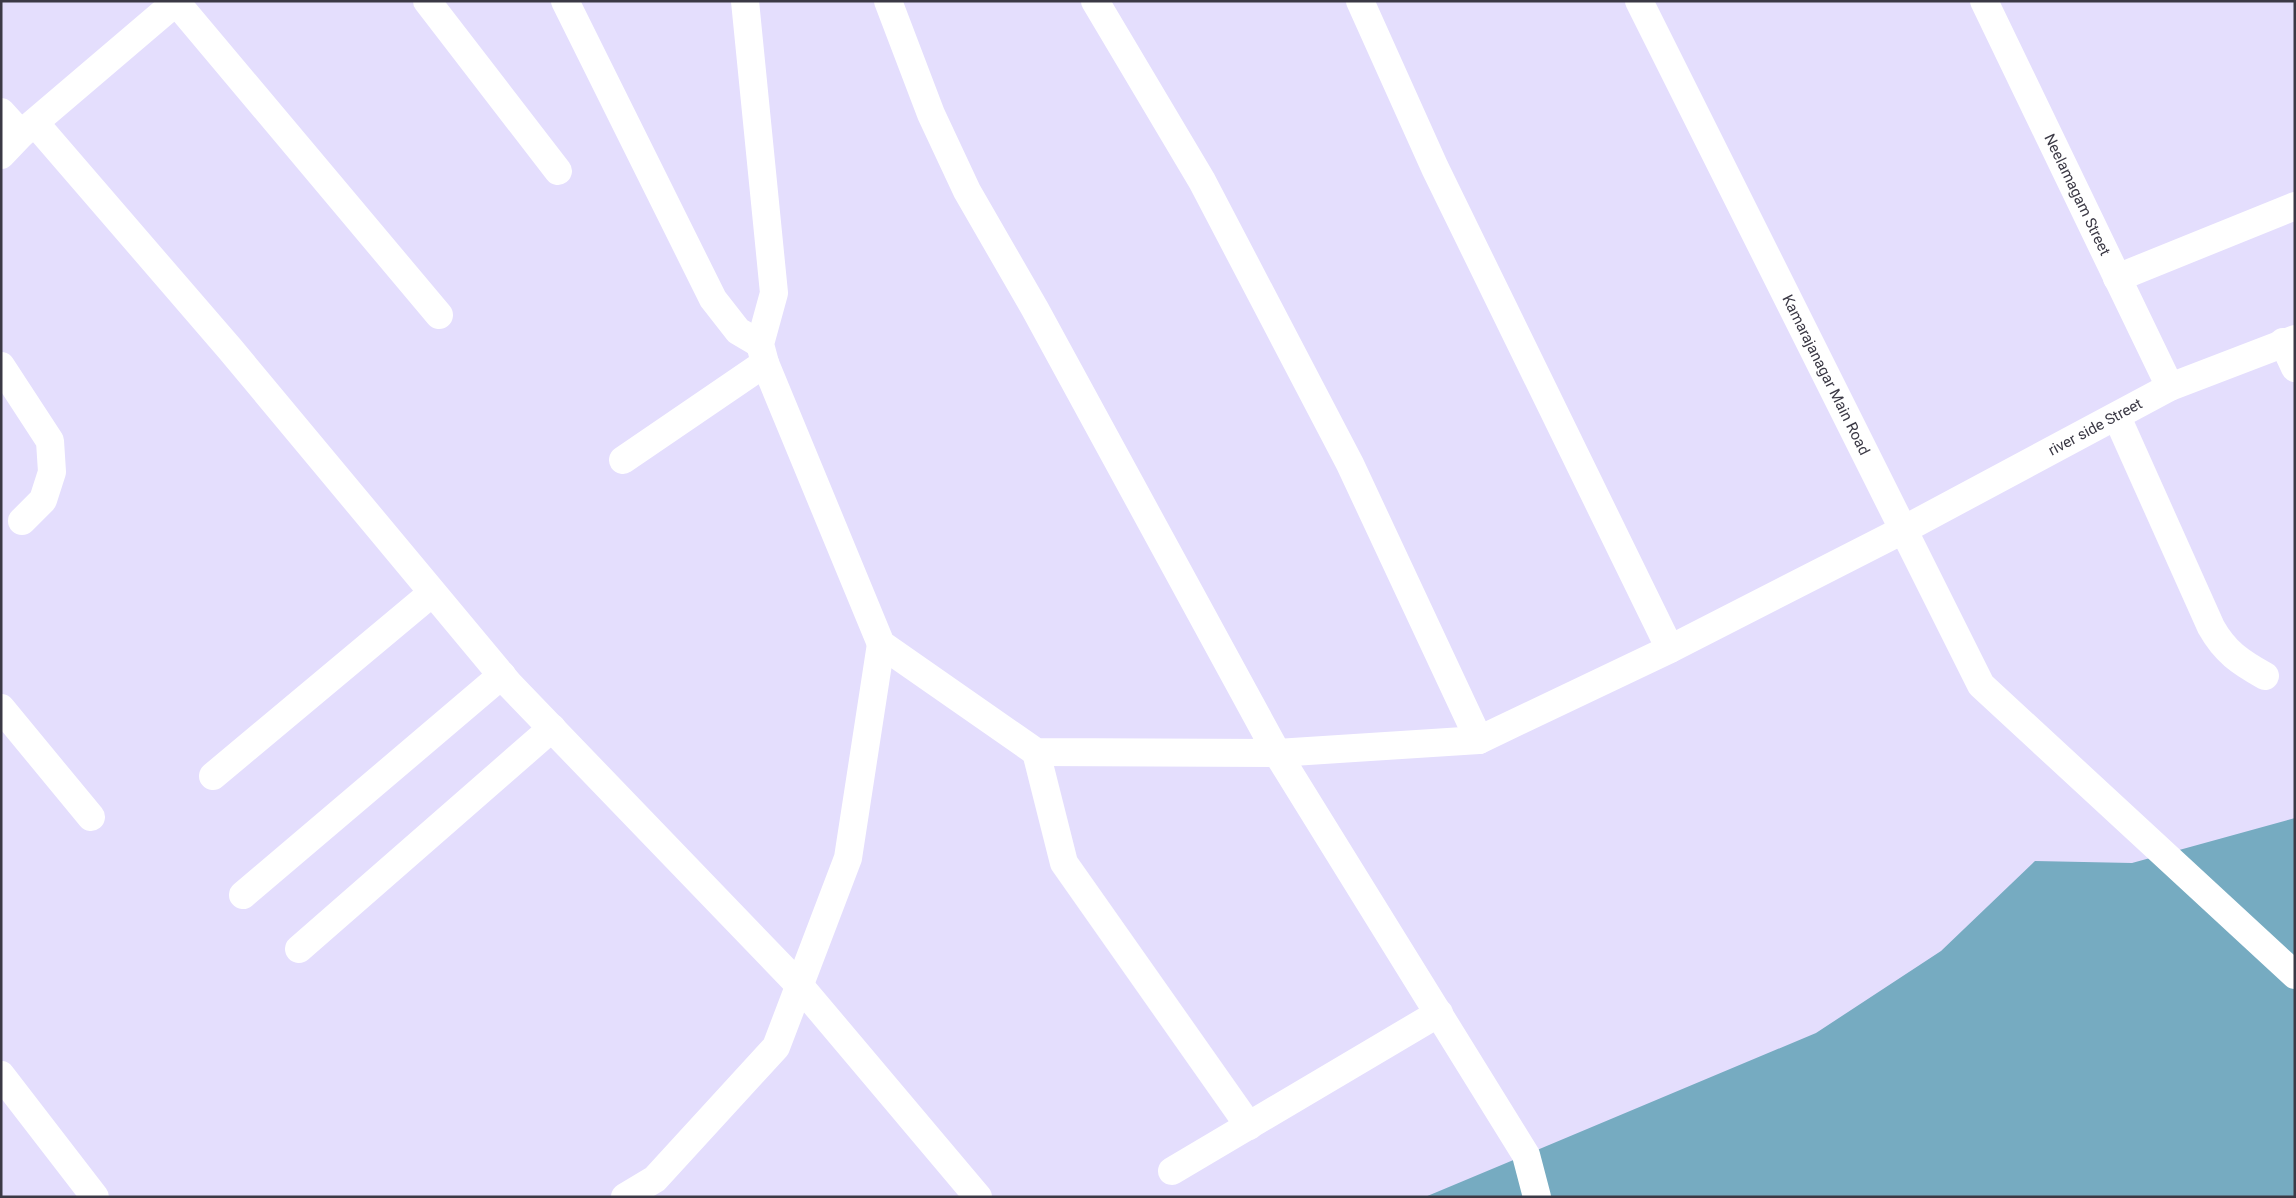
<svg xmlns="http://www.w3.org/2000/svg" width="2296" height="1198" viewBox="0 0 2296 1198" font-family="Roboto,sans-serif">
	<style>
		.water { fill: #76abc1 }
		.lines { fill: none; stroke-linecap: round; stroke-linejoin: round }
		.minor { stroke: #fff; stroke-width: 28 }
		.tertiary { stroke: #fff; stroke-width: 28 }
		.secondary { stroke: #fff; stroke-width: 28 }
		.labels { text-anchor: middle; stroke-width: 5; stroke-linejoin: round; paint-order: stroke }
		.street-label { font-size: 15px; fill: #3b3945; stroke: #e4defd }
	</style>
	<rect width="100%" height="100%" fill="#e4defd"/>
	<polygon class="water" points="2295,818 2295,1197 1425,1197 1816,1033 1941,951 2035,861 2132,863"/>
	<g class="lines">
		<g class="minor">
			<polyline points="427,1 558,171"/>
			<polyline points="565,1 713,299 738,331 760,344"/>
			<polyline points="745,1 774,293 760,344 765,363 881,644 1036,752 1277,753 1035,309 967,191 931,114 888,1"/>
			<polyline points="1095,1 1202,181 1350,464 1479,740"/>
			<polyline points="1360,1 1435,168 1670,649"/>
			<path id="s1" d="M1984 1 2170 387"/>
			<polyline points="176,2 439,315"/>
			<polyline points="1,112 21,134"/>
			<polyline points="35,123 230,349 509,684 800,986 978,1197"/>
			<polyline points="2117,278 2295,206"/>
			<polyline points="2283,342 2295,368"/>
			<polyline points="1,366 50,441 52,472 43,500 22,521"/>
			<path d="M2117 417 2211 627C2225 652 2240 662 2265 676"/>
			<polyline points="623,460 765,363"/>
			<polyline points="1,708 91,817"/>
			<polyline points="1036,752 1064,863 1249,1126"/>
			<polyline points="213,776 432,593"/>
			<polyline points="243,895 502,675"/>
			<polyline points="299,949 552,728"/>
			<polyline points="1,1075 95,1197"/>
			<polyline points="1172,1171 1439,1013"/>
			<polyline points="625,1197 655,1179 776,1047 848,858 881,644"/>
			<path id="s2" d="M1537 1197 1526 1155 1277 753 1479 740 1670 649 1903 530 2170 387 2295 339"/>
		</g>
		<polyline class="tertiary" points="1,155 21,134 177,1"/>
		<path class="secondary" id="s3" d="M1639 1 1981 685 2295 975"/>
	</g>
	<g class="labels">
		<g class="street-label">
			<text dy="5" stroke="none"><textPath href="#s1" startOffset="215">Neelamagam Street</textPath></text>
			<text dy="5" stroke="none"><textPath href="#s3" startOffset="418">Kamarajanagar Main Road</textPath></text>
			<text dy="5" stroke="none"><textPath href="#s2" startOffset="1410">river side Street</textPath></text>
		</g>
	</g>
	<rect width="2296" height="1198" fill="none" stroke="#3b3945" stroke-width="5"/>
</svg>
